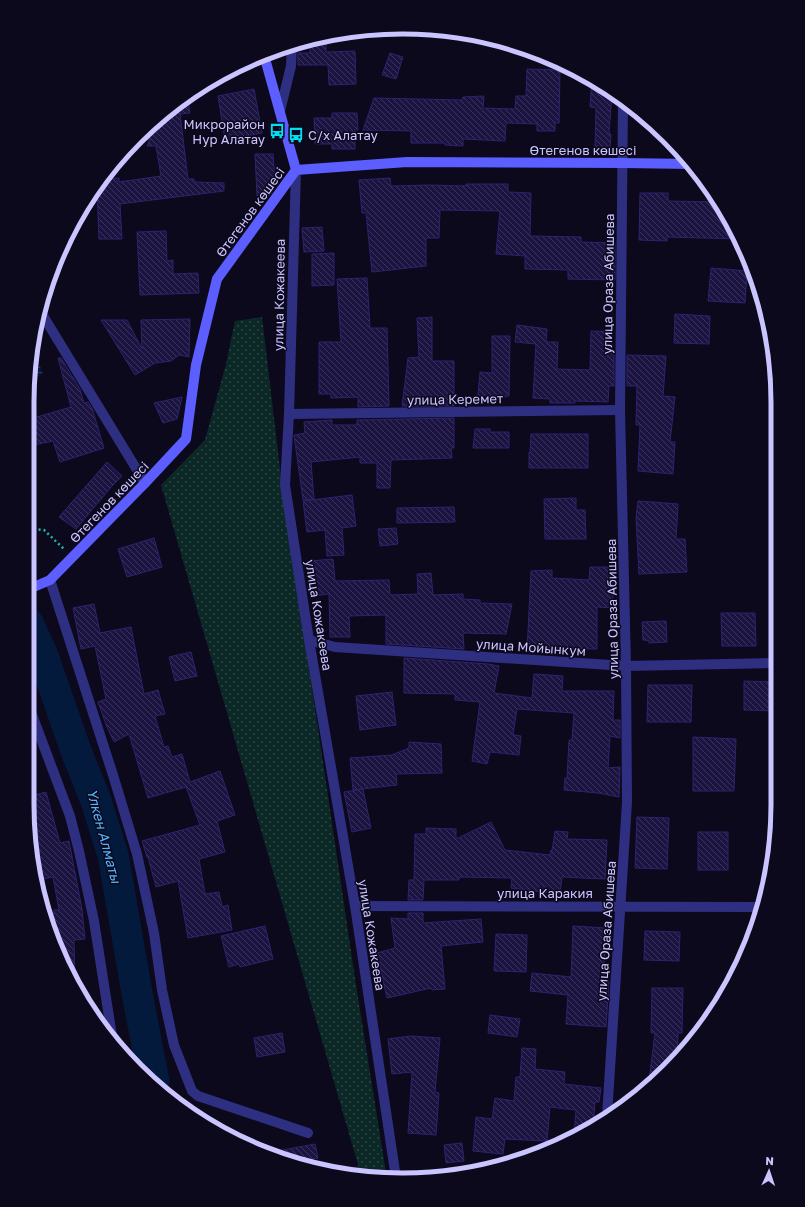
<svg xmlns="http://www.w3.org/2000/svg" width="805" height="1207" viewBox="0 0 805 1207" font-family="'Golos Text',sans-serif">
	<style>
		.park { fill: url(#park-dots) }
		.water { fill: url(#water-rules) }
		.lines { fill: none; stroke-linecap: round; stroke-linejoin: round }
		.river { stroke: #031a3c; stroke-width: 31 }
		.building { fill: url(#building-back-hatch); stroke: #2f226f }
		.path { stroke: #1fb9ab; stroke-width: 2.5; stroke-dasharray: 2 3; stroke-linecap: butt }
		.street { stroke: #2f2f82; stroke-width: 10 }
		.secondary { stroke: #5c5eff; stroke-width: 10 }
		.labels { text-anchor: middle; stroke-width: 3; stroke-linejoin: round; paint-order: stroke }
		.poi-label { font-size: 13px; fill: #cac5ff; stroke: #0c091d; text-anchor: end }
		.street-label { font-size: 13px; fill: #cac5ff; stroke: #0c091d }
		.water-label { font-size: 14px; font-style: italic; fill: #53b5ff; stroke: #0c091d }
		.rim { fill: none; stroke: #cac5ff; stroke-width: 5 }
	</style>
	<defs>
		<pattern id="park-dots" width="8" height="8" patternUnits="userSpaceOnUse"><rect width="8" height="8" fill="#0c2826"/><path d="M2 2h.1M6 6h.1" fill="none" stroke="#2e4647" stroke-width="1.8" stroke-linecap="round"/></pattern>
		<pattern id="water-rules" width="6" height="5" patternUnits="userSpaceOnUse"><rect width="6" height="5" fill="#031a3c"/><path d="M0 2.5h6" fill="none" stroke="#263a59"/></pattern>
		<pattern id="building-back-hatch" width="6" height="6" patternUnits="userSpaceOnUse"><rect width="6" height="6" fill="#1b1340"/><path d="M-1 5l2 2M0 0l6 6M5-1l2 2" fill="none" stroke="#3b345d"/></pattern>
	</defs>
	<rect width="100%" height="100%" fill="#0c091d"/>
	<polygon class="park" points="262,317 282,486 356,985 387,1179 378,1179 359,1175 359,1168 332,1075 161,485 205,440 226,364 235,321"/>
	<polygon class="water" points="32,346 43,374 30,379 30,353"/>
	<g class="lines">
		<polyline class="river" points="28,623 43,656 76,751 96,801 113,855 137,993 154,1082"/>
	</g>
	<g class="building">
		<polygon points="326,36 326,52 355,51 356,84 329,85 328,65 298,65 298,53 310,53 310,39"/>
		<polygon points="390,53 403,57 396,79 382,75"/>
		<polygon points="527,69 560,70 559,123 555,123 555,131 537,131 537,124 506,123 505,141 463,139 463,146 445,145 445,143 411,143 411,131 363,130 374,98 462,100 463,97 484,96 483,108 515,109 516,96 526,96"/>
		<polygon points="592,78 612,93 609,133 611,134 610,151 595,150 596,108 590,107"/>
		<polygon points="254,89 262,133 225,140 218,96"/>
		<polygon points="187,96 190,113 180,114 188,179 194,179 194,182 224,183 224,191 120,204 122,239 99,239 97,189 104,179 119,178 119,182 161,176 156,146 147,146 150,139 137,140 174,104"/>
		<polygon points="332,113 357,113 358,130 355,130 355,149 332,149 332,144 315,144 314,118 332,118"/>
		<polygon points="255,154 273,154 275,182 271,182 272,193 270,195 257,196"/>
		<polygon points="390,178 391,186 430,185 466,186 466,184 508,184 508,192 531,193 530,236 581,237 581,242 615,243 615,280 568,279 568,270 525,269 525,256 496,254 500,211 440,210 439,238 426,238 426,266 372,272 366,213 362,213 359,180"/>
		<polygon points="640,193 668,193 668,201 718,202 740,239 667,237 667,241 639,240"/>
		<polygon points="322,227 324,251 304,252 302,228"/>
		<polygon points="166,231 167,261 173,260 173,274 198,273 199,293 140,295 137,232"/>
		<polygon points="334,253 334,285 312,286 312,254"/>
		<polygon points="711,268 747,271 745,303 708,301"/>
		<polygon points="367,278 370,328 387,328 389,406 358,407 358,397 331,398 331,394 319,394 319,342 341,342 337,279"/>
		<polygon points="675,314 710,316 709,344 674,343"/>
		<polygon points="432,317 432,361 454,361 454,406 402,406 408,358 419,357 417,318"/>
		<polygon points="190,319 189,357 179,355 171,361 155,363 135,375 101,320 127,320 142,349 141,320"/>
		<polygon points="517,325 547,329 546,342 558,342 557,369 590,370 591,331 612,332 612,355 614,355 614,386 609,386 608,402 575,401 575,403 550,403 550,399 533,398 536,344 515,342"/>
		<polygon points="492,336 510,336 509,396 506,396 506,397 478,395 480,372 492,373"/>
		<polygon points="627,355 666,356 663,396 675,397 670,442 675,442 673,474 638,471 640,425 636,425 637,386 627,386"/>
		<polygon points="58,358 61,358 80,389 84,403 88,402 92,408 104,448 60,462 53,441 33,445 30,431 30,419 71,407"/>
		<polygon points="182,397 177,419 163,423 154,403"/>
		<polygon points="454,418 454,448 451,448 452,458 391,460 390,488 377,488 377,463 360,463 360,457 311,462 314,499 303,500 294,435 305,433 304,422 332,420 332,425 357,425 357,420"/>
		<polygon points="475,429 490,429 490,432 509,432 509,448 473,448"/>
		<polygon points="531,434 588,434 588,468 529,468 529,452 530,452"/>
		<polygon points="107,462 122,476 112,486 76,529 59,517"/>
		<polygon points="352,495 356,526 342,528 344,555 327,556 325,530 307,532 303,501"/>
		<polygon points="576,498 576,510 585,510 586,539 545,539 544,499"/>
		<polygon points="638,501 678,504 676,539 685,539 687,572 639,574 636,518"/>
		<polygon points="454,507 455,522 397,523 397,508"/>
		<polygon points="396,528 398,544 380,546 378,529"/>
		<polygon points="154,538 162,567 127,577 118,549"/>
		<polygon points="333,559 335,581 389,580 390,595 418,594 417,574 431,573 433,595 463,594 463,599 480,600 480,603 512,604 506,634 463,633 464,649 386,644 386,615 349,616 350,637 330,637 329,594 313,596 310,561"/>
		<polygon points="590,567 613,567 613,608 597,607 597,649 546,648 546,652 527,651 531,571 552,570 552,578 589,580"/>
		<polygon points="94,604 100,633 131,627 144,694 158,690 165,714 155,716 164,747 168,746 172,757 182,754 190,782 220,771 235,815 217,821 225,852 199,859 205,894 219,892 222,907 228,905 232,930 188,938 178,881 156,887 148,857 147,857 142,841 200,825 186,787 148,798 129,734 114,742 107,727 98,702 106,699 95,646 81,649 73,608"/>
		<polygon points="721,613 755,613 756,646 722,646"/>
		<polygon points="666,621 667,642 649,643 649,641 643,640 642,622"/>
		<polygon points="191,652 197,676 175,681 169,657"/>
		<polygon points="404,658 488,664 499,666 494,693 532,698 534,674 563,676 562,691 614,691 613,720 620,720 620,738 610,736 608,768 620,767 619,797 598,793 564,790 565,778 567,778 569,740 572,740 574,713 517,709 513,735 521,736 519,755 490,752 487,764 472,761 480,702 455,700 455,694 404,693"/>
		<polygon points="744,681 775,682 775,711 744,710"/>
		<polygon points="648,685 692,685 691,722 647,722"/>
		<polygon points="392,692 396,725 360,730 356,696"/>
		<polygon points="693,737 736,739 734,791 693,791"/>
		<polygon points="409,742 441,744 442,773 396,774 397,785 353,790 350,758 392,755 409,748"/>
		<polygon points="363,789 371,828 352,832 344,792"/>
		<polygon points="46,792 60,843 69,841 82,909 85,939 74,940 75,983 47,925 45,913 54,913 54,910 59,910 53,877 43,879 42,872 38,872 27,804 27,797"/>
		<polygon points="637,817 669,818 667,869 635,868"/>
		<polygon points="491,822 505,850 550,855 551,850 552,851 555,831 568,832 567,839 607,840 605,879 562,877 560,894 511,888 512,878 459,877 459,880 424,880 423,900 408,900 409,880 414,880 415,834 426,834 426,828 456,829 456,839"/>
		<rect x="698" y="832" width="30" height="38"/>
		<polygon points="408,913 423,913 423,923 481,919 483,942 441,946 445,989 432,990 431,988 387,998 377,953 395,948 391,918 408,919"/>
		<polygon points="265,926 273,959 240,967 239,964 229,967 221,936"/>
		<polygon points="573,926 606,928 603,981 609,981 606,1027 566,1024 568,995 530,991 532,973 571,977"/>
		<polygon points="645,931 680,932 679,961 644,960"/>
		<polygon points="496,934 527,935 526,972 494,971"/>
		<polygon points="652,988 683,988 682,1033 678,1033 677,1058 649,1081 655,1033 651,1033"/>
		<polygon points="490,1015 520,1019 517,1037 488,1033"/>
		<polygon points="282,1033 285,1052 257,1057 254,1038"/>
		<polygon points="411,1036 440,1038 435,1092 439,1093 436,1135 408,1133 412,1072 392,1074 388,1039"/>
		<polygon points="522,1048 536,1049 535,1069 565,1072 564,1084 601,1088 599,1102 595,1102 593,1127 590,1130 574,1136 576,1110 550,1107 547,1141 505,1139 503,1154 473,1151 476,1117 492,1119 495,1098 514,1101 516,1077 520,1077"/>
		<polygon points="462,1143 464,1161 446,1163 444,1145"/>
		<polygon points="315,1144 318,1158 308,1160 309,1163 266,1153"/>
	</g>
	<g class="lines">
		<polyline class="path" points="29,531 34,529 44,530 64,549"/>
		<g class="street">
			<polyline points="280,111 291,66 292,45"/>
			<polyline points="296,170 289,414 285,485 309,640 355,906 396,1178"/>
			<polyline points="42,314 145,483"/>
			<polyline points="289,414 620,410"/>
			<polyline points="50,580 113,775 137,854 154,933 162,990 174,1045 192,1091 198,1096 308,1133"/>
			<polyline points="309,640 335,647 626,666 776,663"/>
			<polyline points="28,704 70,816 79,851 94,921 112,1036"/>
			<polyline points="355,906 759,907"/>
			<polyline points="607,1116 627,802 626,666 620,410 623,101"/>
			<polyline points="446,1175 485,1169"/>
		</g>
		<g class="secondary">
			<polyline points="264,55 296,170"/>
			<polyline points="29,589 50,580 145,483 186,439 196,365 217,279 296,170 407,162 623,163 691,164"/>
		</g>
	</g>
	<defs>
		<symbol id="bus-bare" viewBox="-9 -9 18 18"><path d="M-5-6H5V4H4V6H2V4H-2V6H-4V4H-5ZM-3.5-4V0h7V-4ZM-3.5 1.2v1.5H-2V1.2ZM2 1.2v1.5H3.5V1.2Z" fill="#00e0f0" stroke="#0c091d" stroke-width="2.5" paint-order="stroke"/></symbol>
	</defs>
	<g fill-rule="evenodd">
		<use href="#bus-bare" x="266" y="120" width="22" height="22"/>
		<use href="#bus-bare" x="285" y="124" width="22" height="22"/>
	</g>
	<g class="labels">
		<g class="poi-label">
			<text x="265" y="129">Микрорайон<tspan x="265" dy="15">Нур Алатау</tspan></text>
			<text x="308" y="140" text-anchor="start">С/х Алатау</text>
		</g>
		<g class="street-label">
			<text x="583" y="155">Өтегенов көшесі</text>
			<text transform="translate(250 212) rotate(-54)" y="5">Өтегенов көшесі</text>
			<text transform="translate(608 284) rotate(-89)" y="5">улица Ораза Абишева</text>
			<text transform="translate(279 295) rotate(-89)" y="5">улица Кожакеева</text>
			<text transform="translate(455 399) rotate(-1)" y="5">улица Керемет</text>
			<text transform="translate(109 502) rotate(-46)" y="5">Өтегенов көшесі</text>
			<text transform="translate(612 609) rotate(-91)" y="5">улица Ораза Абишева</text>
			<text transform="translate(319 615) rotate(81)" y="5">улица Кожакеева</text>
			<text transform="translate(531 647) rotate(4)" y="5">улица Мойынкум</text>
			<text x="545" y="898">улица Каракия</text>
			<text transform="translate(606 931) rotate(-86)" y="5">улица Ораза Абишева</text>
			<text transform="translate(372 935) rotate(81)" y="5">улица Кожакеева</text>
		</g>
		<g class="water-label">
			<text transform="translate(104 836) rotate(75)" y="5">Үлкен Алматы</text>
		</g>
	</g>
	<path d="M0 0H805V1207H0ZM402 34H403A368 368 0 0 1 771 402V805A368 368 0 0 1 403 1173H402A368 368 0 0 1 34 805V402A368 368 0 0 1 402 34Z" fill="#0c091d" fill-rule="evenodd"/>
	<path class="rim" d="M402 34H403A368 368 0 0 1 771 402V805A368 368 0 0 1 403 1173H402A368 368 0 0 1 34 805V402A368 368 0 0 1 402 34Z"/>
	<g transform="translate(769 1171) rotate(3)" stroke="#0c091d" stroke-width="3" paint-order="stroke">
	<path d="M0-3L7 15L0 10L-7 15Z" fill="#cac5ff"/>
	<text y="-6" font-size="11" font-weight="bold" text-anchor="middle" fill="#cac5ff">N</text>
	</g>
</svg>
